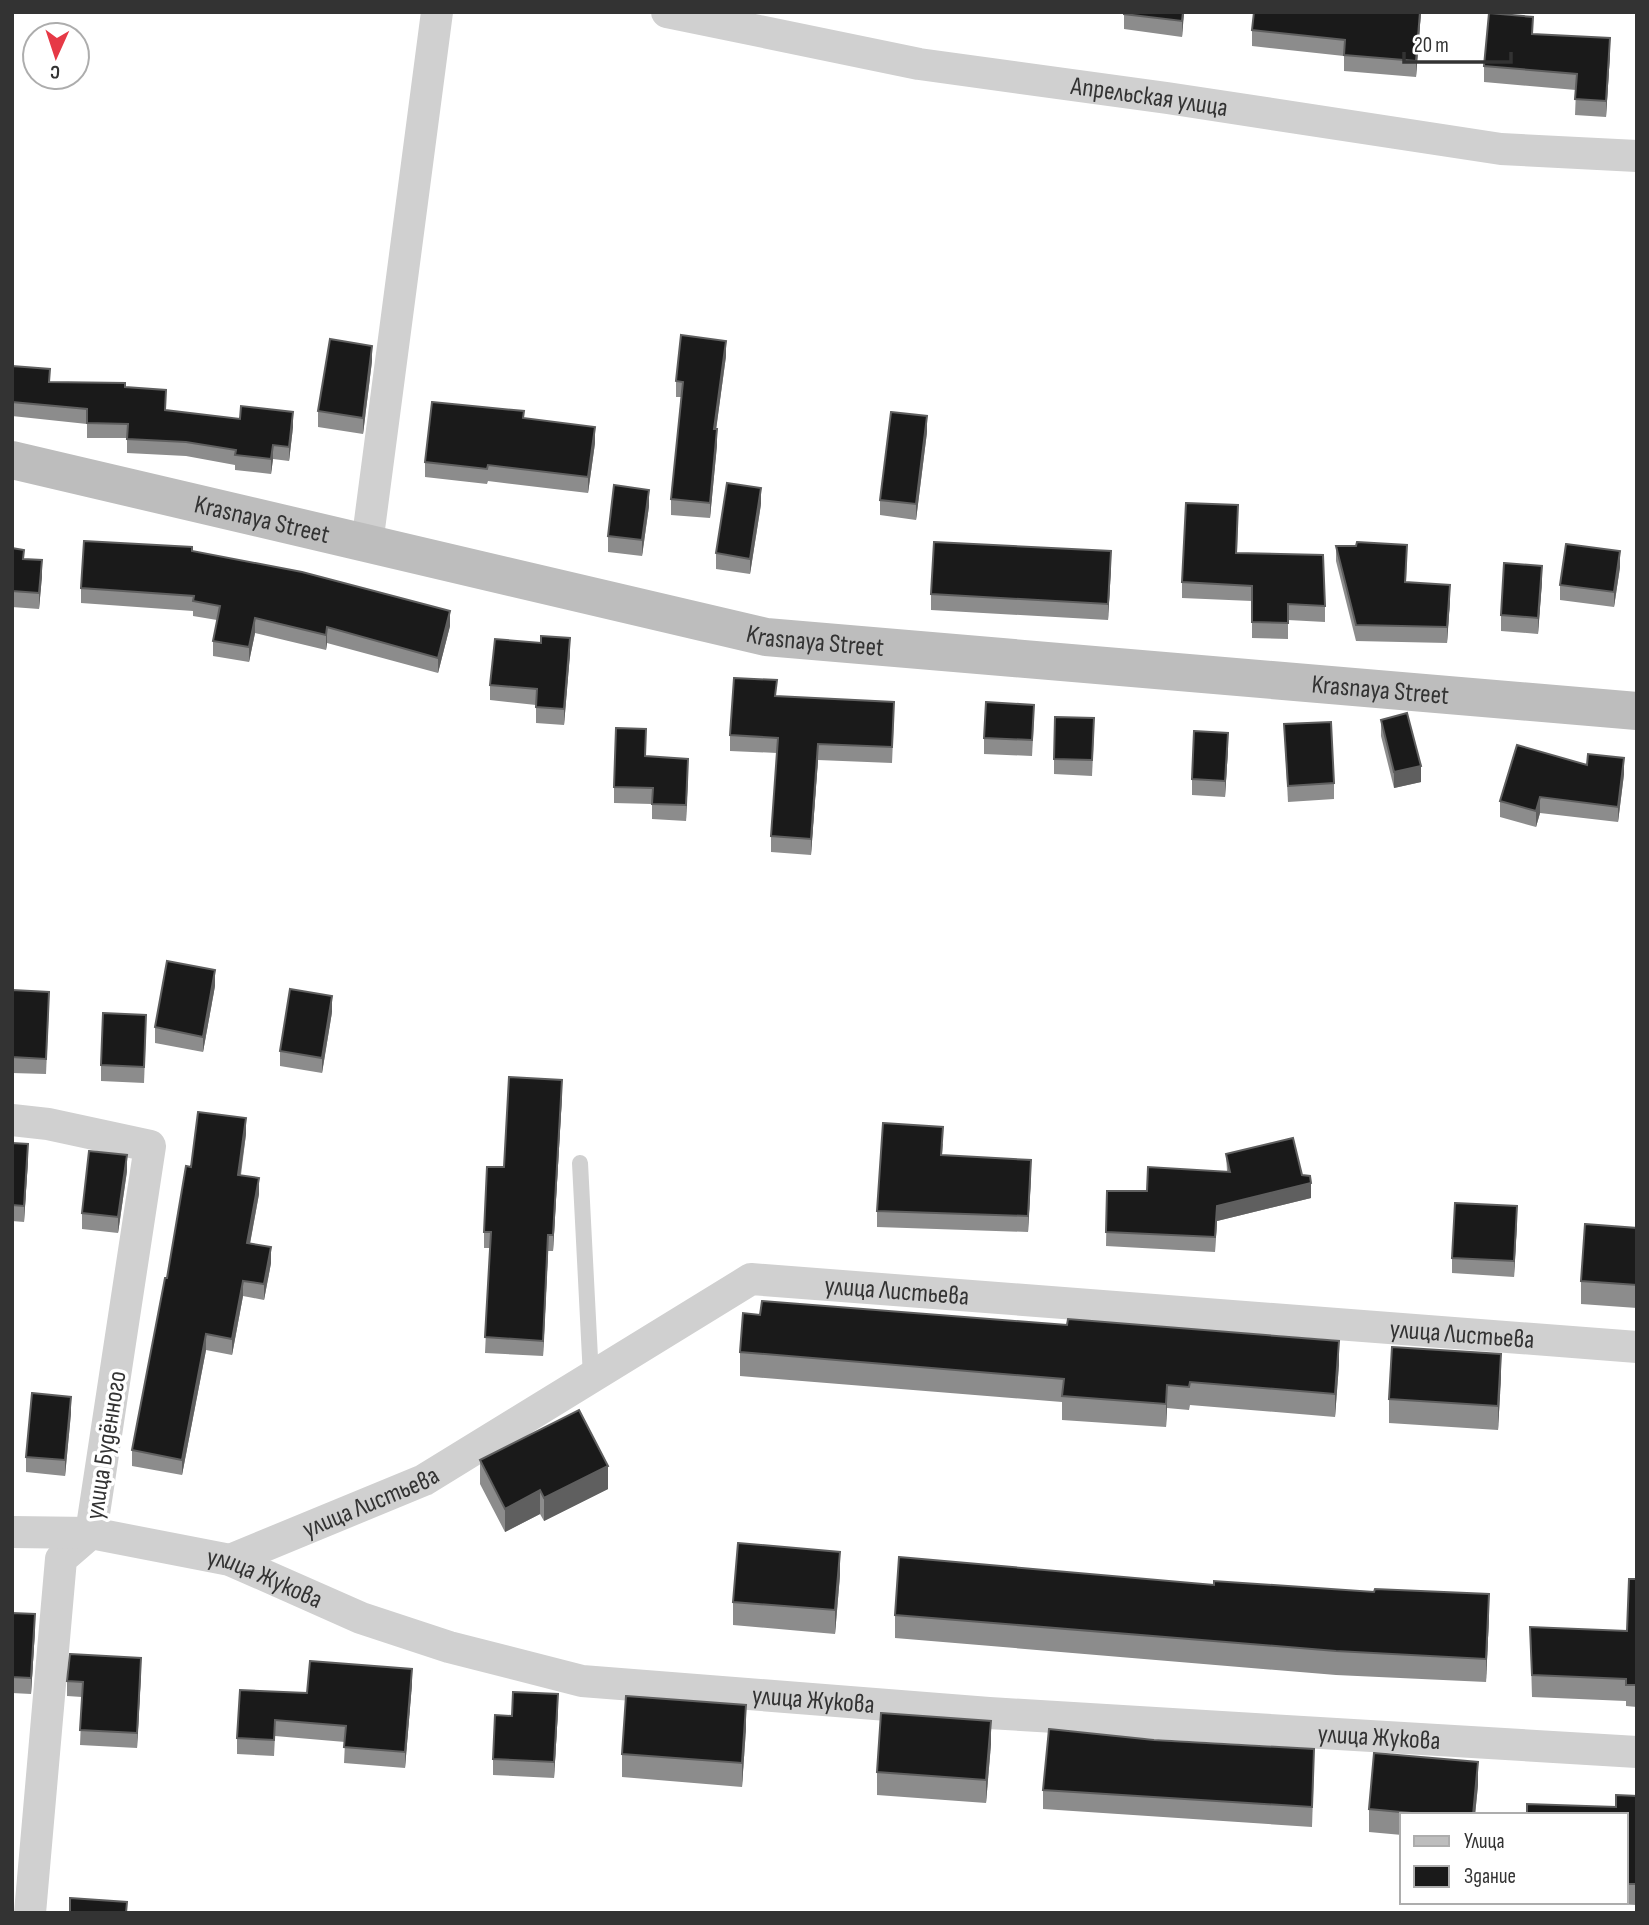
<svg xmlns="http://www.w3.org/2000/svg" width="1649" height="1925" viewBox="0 0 1649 1925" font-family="'Sofia Sans Condensed',sans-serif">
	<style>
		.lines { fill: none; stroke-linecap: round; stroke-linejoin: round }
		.lane { stroke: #d0d0d0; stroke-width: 16 }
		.street { stroke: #d0d0d0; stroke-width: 32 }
		.secondary { stroke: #bdbdbd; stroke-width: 38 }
		.wall { fill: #8c8c8c }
		.shaded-wall { fill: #5f5f5f }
		.building { fill: #1a1a1a; stroke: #5f5f5f; stroke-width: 2 }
		.labels { text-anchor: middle; stroke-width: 7; stroke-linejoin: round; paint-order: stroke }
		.street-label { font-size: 26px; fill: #333; stroke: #fff }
	</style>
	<rect width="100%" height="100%" fill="#fff"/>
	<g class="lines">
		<polyline class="lane" points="580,1163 591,1377"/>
		<g class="street">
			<path id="s1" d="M667 12 919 64 1167 98 1501 149 1637 156"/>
			<polyline points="367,544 437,12"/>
			<polyline points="12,1120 48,1124 150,1146 91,1533 61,1559 30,1913"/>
			<path id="s2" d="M12 1532 91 1533 230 1560 361 1618 449 1647 582 1681 989 1713 1637 1752"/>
			<path id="s3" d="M230 1560 424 1480 751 1279 1637 1347"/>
		</g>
		<path class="secondary" id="s4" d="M12 460 766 637 1637 711"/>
	</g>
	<g class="wall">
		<polygon points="1124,12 1184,12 1182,37 1124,29"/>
		<polygon points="1421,12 1416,77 1344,71 1344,56 1252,46 1252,30"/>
		<polygon points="1533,34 1610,54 1606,117 1575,115 1576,90 1484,82 1484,66"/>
		<polygon points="726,356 716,429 717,445 710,518 671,515 671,499 681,397 676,397 676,381"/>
		<polygon points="372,361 363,434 318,427 318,411"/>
		<polygon points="12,366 50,382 125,387 166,410 293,427 289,461 273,459 271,474 235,470 235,465 186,456 127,453 127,438 87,438 87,424 12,416"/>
		<polygon points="524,418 595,443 588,493 488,481 487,484 425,477 425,462"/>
		<polygon points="927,432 916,520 880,515 880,500"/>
		<polygon points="761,504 750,574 716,569 716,553"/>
		<polygon points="649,506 642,556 608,552 608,536"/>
		<polygon points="1238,521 1237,553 1325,606 1325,622 1288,620 1288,639 1252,638 1252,601 1182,598 1182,582"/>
		<polygon points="1336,546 1356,546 1407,561 1406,582 1450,601 1447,643 1356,641 1336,561"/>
		<polygon points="12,548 42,576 39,609 12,607"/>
		<polygon points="192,551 450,626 438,673 327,643 326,650 255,633 249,662 213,656 213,641 217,620 193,616 193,611 81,603 81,588"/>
		<polygon points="1111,567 1108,620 931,610 931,594"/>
		<polygon points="1620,567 1614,607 1560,600 1560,585"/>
		<polygon points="1542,582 1538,634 1501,631 1501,615"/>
		<polygon points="570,654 564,725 536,723 536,705 490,700 490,685"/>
		<polygon points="776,696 894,717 892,763 818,760 811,855 771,852 771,836 777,753 730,751 730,735"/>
		<polygon points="1381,720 1421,782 1394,788 1381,736"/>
		<polygon points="1034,721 1032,756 984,754 984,738"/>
		<polygon points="1284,724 1334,783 1334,799 1288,802"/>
		<polygon points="1094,734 1092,776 1054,774 1054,759"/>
		<polygon points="1228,749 1225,797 1192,795 1192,779"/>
		<polygon points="646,756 688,774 686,821 652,819 652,804 614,803 614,787"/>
		<polygon points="1587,765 1624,774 1618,822 1540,813 1536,827 1500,817 1500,801"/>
		<polygon points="215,986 203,1052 155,1043 155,1027"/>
		<polygon points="12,990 49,1007 46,1074 12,1073"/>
		<polygon points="332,1012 322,1073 280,1066 280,1051"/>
		<polygon points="146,1031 144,1083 101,1081 101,1065"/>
		<polygon points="562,1096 553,1251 548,1251 543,1356 485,1353 490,1248 484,1248 484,1232 504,1167"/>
		<polygon points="246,1134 241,1175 259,1194 250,1244 271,1263 264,1300 243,1296 232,1355 206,1350 182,1475 132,1466 132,1450 191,1167"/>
		<polygon points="12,1143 28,1160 24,1222 12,1221"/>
		<polygon points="943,1143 942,1155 1031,1176 1028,1232 877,1227 877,1211"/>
		<polygon points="1226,1154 1302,1175 1311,1198 1217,1221 1215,1252 1106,1246 1107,1191 1147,1191 1227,1171"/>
		<polygon points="127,1171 118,1233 82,1229 82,1213"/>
		<polygon points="1517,1222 1514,1277 1452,1273 1452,1258"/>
		<polygon points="1637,1228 1637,1308 1581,1304 1581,1281"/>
		<polygon points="740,1352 1339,1364 1335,1417 1190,1405 1189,1410 1167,1408 1166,1427 1062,1420 1062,1402 740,1376"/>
		<polygon points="1501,1377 1498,1430 1389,1423 1389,1399"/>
		<polygon points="71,1413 65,1476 26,1472 26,1457"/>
		<polygon points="480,1460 608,1489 544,1521 540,1514 505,1532 480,1484"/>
		<polygon points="840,1575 835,1634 733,1625 733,1602"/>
		<polygon points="1637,1579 1637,1707 1626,1706 1626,1701 1532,1697 1530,1627 1627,1631"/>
		<polygon points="12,1613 35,1630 31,1694 12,1693"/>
		<polygon points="895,1615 1489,1617 1486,1682 1336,1675 895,1638"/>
		<polygon points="141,1674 137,1748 80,1745 82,1697 67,1696 67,1681"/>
		<polygon points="412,1684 405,1768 344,1763 345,1742 275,1736 274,1756 237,1754 237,1738 307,1693"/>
		<polygon points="558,1710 554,1778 493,1775 493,1759 512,1716"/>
		<polygon points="746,1728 742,1787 622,1777 622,1754"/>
		<polygon points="991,1744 986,1803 877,1795 877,1772"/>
		<polygon points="1314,1768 1312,1827 1043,1809 1043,1790"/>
		<polygon points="1478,1785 1475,1815 1402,1815 1402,1835 1369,1832 1369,1809"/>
		<polygon points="1637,1796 1637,1905 1613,1904 1613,1902 1626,1902 1626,1815 1616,1807"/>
	</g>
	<g class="shaded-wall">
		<polygon points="1183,12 1184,12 1182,37 1182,21"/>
		<polygon points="1420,12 1421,12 1416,77 1416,61"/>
		<polygon points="1610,38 1610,54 1606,117 1606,101"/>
		<polygon points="726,341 726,356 714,445 714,429"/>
		<polygon points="372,346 372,361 363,434 363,418"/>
		<polygon points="293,412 293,427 289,461 289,447"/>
		<polygon points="927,416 927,432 916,520 916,504"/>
		<polygon points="595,427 595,443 588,493 588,477"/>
		<polygon points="717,429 717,445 710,518 710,503"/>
		<polygon points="273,445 273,459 271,474 271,459"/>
		<polygon points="761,488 761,504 750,574 750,559"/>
		<polygon points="649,490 649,506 642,556 642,540"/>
		<polygon points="1111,551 1111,567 1108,620 1108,604"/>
		<polygon points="1620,551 1620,567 1614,607 1614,592"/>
		<polygon points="42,560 42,576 39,609 39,593"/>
		<polygon points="1542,566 1542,582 1538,634 1538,618"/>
		<polygon points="1450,585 1450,601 1447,643 1447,627"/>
		<polygon points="450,611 450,626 438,673 438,658"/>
		<polygon points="255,618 255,633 249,662 249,647"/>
		<polygon points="327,627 327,643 326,650 326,635"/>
		<polygon points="570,638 570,654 564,725 564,709"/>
		<polygon points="1228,733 1228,749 1225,797 1225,781"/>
		<polygon points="818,744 818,760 811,855 811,839"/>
		<polygon points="1624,758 1624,774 1618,822 1618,807"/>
		<polygon points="688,759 688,774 686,821 686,805"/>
		<polygon points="1421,766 1421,782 1394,788 1394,772"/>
		<polygon points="1540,797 1540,813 1536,827 1536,811"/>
		<polygon points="215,970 215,986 203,1052 203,1037"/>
		<polygon points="332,996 332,1012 322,1073 322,1058"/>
		<polygon points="562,1080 562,1096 553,1251 553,1235"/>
		<polygon points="246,1118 246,1134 238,1191 238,1175"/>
		<polygon points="28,1144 28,1160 24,1222 24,1206"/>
		<polygon points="127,1155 127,1171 118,1233 118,1217"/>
		<polygon points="1031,1160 1031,1176 1028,1232 1028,1216"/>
		<polygon points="259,1178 259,1194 247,1259 247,1243"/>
		<polygon points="1311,1183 1311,1198 1217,1221 1215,1252 1217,1206"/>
		<polygon points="1517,1206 1517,1222 1514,1277 1514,1261"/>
		<polygon points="548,1235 548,1251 543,1356 543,1341"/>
		<polygon points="271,1247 271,1263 264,1300 264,1284"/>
		<polygon points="243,1281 243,1296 232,1355 232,1339"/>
		<polygon points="206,1334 206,1350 182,1475 182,1460"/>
		<polygon points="1339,1341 1339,1364 1335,1417 1335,1394"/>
		<polygon points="1501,1354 1501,1377 1498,1430 1498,1406"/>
		<polygon points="1167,1385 1167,1408 1166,1427 1166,1404"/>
		<polygon points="71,1397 71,1413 65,1476 65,1460"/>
		<polygon points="608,1466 608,1489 544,1521 544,1498"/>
		<polygon points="540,1490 540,1514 505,1532 505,1509"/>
		<polygon points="840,1552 840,1575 835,1634 835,1610"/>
		<polygon points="1489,1594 1489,1617 1486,1682 1486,1659"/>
		<polygon points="35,1614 35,1630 31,1694 31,1678"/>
		<polygon points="141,1658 141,1674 137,1748 137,1733"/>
		<polygon points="412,1669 412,1684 405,1768 405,1752"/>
		<polygon points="558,1694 558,1710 554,1778 554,1762"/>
		<polygon points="746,1705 746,1728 742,1787 742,1763"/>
		<polygon points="991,1721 991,1744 986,1803 986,1780"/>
		<polygon points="1478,1762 1478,1785 1475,1815 1473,1815"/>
	</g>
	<g class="building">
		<polygon points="1124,12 1183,12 1182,21 1124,14"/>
		<polygon points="1254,12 1420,12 1416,61 1344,55 1345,40 1252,30"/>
		<polygon points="1489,13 1533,17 1532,34 1610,38 1606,101 1575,99 1577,74 1484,66"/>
		<polygon points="681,335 726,341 714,429 717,429 710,503 671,499 683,382 676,381"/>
		<polygon points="330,339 372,346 363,418 318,411"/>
		<polygon points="12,366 50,369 49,382 125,383 125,387 166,390 165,410 240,419 241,406 293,412 289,447 273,445 271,459 235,455 236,450 186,442 127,439 128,424 87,423 87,409 12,402"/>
		<polygon points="432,402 524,411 523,418 595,427 588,477 488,465 487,469 425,462"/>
		<polygon points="891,412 927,416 916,504 880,500"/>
		<polygon points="727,483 761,488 750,559 716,553"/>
		<polygon points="614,485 649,490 642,540 608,536"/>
		<polygon points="1186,503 1238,505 1236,553 1323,555 1325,606 1288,604 1288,623 1252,622 1252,586 1182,582"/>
		<polygon points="84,541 192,547 192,551 302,572 450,611 438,658 327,627 326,635 255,618 249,647 213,641 220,606 193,601 194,596 81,588"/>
		<polygon points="934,542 1111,551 1108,604 931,594"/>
		<polygon points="1357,542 1407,545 1405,582 1450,585 1447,627 1356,625 1336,546 1356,546"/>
		<polygon points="1566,544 1620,551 1614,592 1560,585"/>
		<polygon points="12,548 24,550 23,559 42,560 39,593 12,591"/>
		<polygon points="1504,563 1542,566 1538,618 1501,615"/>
		<polygon points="541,636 570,638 564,709 536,707 537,689 490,685 495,639 541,643"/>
		<polygon points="734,678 777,680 775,696 894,702 892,747 818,744 811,839 771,836 778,738 730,735"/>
		<polygon points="986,702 1034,705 1032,740 984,738"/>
		<polygon points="1407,713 1421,766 1394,772 1381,720"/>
		<polygon points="1055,717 1094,718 1092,760 1054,759"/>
		<polygon points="1331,722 1334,783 1288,786 1284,724"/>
		<polygon points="616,728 646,729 645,756 688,759 686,805 652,804 653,788 614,787"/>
		<polygon points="1194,731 1228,733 1225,781 1192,779"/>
		<polygon points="1517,745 1587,765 1588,754 1624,758 1618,807 1540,797 1536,811 1500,801"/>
		<polygon points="167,961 215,970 203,1037 155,1027"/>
		<polygon points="290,989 332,996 322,1058 280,1051"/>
		<polygon points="12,990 49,992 46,1059 12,1057"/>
		<polygon points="103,1013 146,1015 144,1067 101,1065"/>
		<polygon points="509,1077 562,1080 553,1235 548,1235 543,1341 485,1337 491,1232 484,1232 487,1167 504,1167"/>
		<polygon points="198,1112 246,1118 238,1175 259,1178 247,1243 271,1247 264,1284 243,1281 232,1339 206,1334 182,1460 132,1450 165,1278 167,1278 186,1166 191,1167"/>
		<polygon points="883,1123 943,1127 941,1155 1031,1160 1028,1216 877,1211"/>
		<polygon points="1293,1138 1302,1175 1310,1176 1311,1183 1217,1206 1215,1237 1106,1232 1107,1191 1147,1191 1148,1167 1230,1172 1226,1154"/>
		<polygon points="12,1143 28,1144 24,1206 12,1205"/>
		<polygon points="89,1151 127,1155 118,1217 82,1213"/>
		<polygon points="1455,1203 1517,1206 1514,1261 1452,1258"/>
		<polygon points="1585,1224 1637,1228 1637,1285 1581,1281"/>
		<polygon points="762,1301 1067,1325 1068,1319 1339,1341 1335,1394 1190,1382 1189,1387 1167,1385 1166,1404 1062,1396 1064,1379 740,1352 743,1313 760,1315"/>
		<polygon points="1392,1347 1501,1354 1498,1406 1389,1399"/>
		<polygon points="32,1393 71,1397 65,1460 26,1457"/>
		<polygon points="579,1410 608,1466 544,1498 540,1490 505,1509 480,1460"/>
		<polygon points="738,1543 840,1552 835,1610 733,1602"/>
		<polygon points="899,1557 1214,1585 1214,1581 1374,1592 1375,1589 1489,1594 1486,1659 1336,1651 895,1615"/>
		<polygon points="1629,1579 1637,1579 1637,1685 1626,1685 1626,1679 1532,1675 1530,1627 1627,1631"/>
		<polygon points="12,1613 35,1614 31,1678 12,1677"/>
		<polygon points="70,1654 141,1658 137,1733 80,1730 83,1682 67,1681"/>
		<polygon points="310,1661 412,1669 405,1752 344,1747 346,1726 275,1720 274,1740 237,1738 240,1690 307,1693"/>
		<polygon points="513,1692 558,1694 554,1762 493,1759 495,1715 512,1716"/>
		<polygon points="626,1696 746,1705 742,1763 622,1754"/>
		<polygon points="881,1713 991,1721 986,1780 877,1772"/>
		<polygon points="1049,1729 1154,1740 1314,1749 1312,1807 1043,1790"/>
		<polygon points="1374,1753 1478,1762 1473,1815 1433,1815 1369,1809"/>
		<polygon points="1616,1795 1637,1796 1637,1884 1626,1884 1626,1815 1527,1815 1527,1804 1616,1807"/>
		<polygon points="70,1898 127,1902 126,1913 70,1913"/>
	</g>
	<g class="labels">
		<g class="street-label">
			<text dy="9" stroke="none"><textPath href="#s1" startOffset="490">Апрельская улица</textPath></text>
			<text dy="9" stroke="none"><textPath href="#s4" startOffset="257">Krasnaya Street</textPath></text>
			<text dy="9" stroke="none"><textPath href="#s4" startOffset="824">Krasnaya Street</textPath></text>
			<text dy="9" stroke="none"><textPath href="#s4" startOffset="1391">Krasnaya Street</textPath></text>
			<text dy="9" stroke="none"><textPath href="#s3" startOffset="740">улица Листьева</textPath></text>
			<text dy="9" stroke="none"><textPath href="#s3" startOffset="1307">улица Листьева</textPath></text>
			<text transform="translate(105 1445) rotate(-81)" y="9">улица Будённого</text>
			<text dy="9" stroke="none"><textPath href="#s3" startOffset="152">улица Листьева</textPath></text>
			<text dy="9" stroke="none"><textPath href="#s2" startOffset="259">улица Жукова</textPath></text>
			<text dy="9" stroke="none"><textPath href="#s2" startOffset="826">улица Жукова</textPath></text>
			<text dy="9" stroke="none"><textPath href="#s2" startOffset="1393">улица Жукова</textPath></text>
		</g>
	</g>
	<rect width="1649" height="1925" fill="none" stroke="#333333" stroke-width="28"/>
	<rect x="1400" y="1813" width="228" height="91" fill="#ffffff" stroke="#adadad" stroke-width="2"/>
	<rect x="1414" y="1836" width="35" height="10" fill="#bdbdbd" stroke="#adadad" stroke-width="2"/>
	<text x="1464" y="1848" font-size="21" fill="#333333">Улица</text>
	<rect x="1414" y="1866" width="35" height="21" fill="#1a1a1a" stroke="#adadad" stroke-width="2"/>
	<text x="1464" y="1883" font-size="21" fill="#333333">Здание</text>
	<g transform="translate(56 56) rotate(183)"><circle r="33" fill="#ffffff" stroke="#adadad" stroke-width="2"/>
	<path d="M0-5L12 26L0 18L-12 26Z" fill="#e63946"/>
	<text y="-10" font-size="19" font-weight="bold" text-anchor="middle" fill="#333333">С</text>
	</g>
	<path d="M1404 52v10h107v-10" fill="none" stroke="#333333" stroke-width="3.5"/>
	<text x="1414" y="52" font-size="21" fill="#333333" stroke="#ffffff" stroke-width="5" paint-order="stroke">20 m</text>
</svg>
